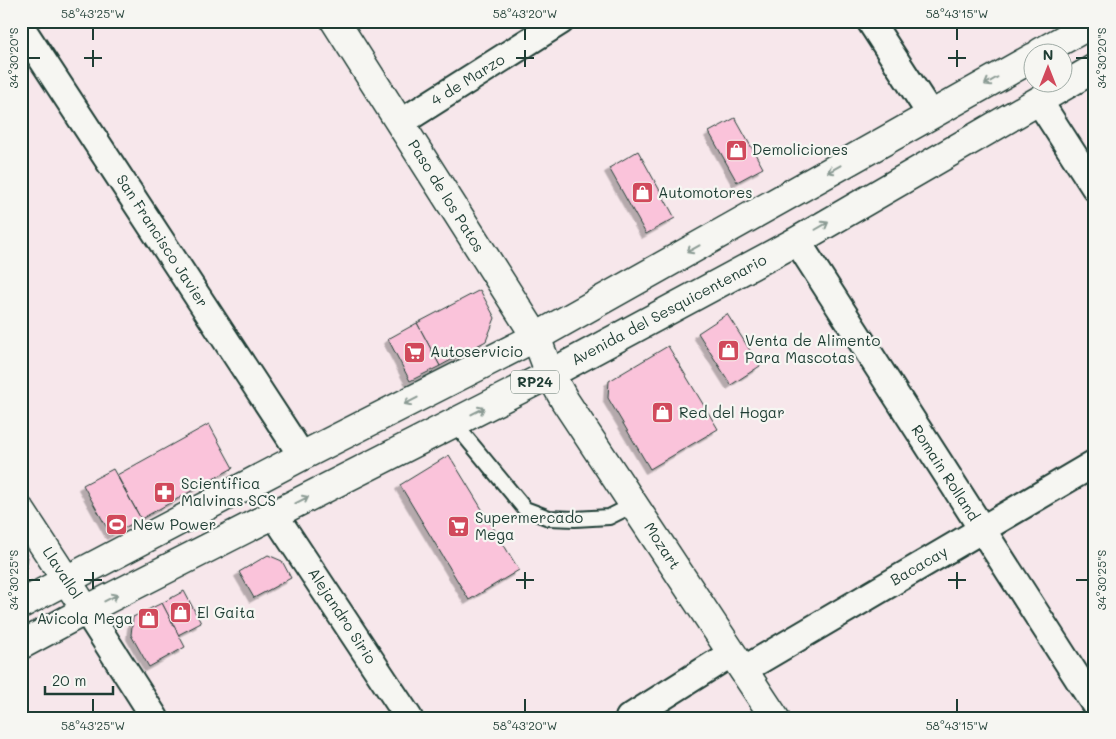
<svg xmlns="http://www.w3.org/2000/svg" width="1116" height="739" viewBox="0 0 1116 739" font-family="Mali,sans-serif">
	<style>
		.building { fill: #fac3da; stroke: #1f3d34; filter: url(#shadow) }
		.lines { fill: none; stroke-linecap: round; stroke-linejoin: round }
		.service-casing { stroke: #1f3d34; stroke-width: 18 }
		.minor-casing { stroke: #1f3d34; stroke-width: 30 }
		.tertiary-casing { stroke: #1f3d34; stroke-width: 31 }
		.primary-casing { stroke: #1f3d34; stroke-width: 31 }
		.service { stroke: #f6f6f2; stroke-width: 14 }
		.minor { stroke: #f6f6f2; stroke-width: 26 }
		.tertiary { stroke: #f6f6f2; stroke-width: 28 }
		.primary { stroke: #f6f6f2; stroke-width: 28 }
		.oneway { stroke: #8a9a93 }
		.ticks { fill: none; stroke: #1f3d34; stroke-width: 2 }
		.labels { text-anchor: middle; stroke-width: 4.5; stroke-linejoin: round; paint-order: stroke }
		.shield { fill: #f6f6f2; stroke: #60746d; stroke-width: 1 }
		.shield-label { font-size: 14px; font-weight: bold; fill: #1f3d34 }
		.street-label { font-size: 15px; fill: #1f3d34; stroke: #f6f6f2 }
		.poi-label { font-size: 15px; fill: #1f3d34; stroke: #f6f6f2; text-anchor: start }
		.neatline { fill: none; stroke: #1f3d34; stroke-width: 2 }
		.ticks-label { font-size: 12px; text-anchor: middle; fill: #1f3d34 }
	</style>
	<defs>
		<filter id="shadow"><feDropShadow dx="-4.5" dy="4.5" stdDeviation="0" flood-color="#0004"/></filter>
	</defs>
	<rect width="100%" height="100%" fill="#f7e7eb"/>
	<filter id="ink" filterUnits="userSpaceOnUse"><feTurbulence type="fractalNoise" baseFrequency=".02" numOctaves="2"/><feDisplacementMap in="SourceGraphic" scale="10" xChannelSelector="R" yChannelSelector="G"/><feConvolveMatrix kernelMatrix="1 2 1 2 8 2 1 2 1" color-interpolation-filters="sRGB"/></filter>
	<g filter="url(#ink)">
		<g class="building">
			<polygon points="735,118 763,168 737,182 709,132"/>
			<polygon points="638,151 675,218 646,234 609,168"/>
			<polygon points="480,290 495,318 486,341 440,366 417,323"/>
			<polygon points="727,314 760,366 731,385 698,333"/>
			<polygon points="417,323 440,366 410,381 388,339"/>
			<polygon points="668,346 718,429 650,469 608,398 609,381"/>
			<polygon points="209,424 233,468 141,519 117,475"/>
			<polygon points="449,455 519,570 469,600 400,485"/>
			<polygon points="113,469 141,519 111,535 83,485"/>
			<polygon points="21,545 28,557 25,575 21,577"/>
			<polygon points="268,555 282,561 291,578 254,598 239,572"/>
			<polygon points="184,591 201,623 178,635 162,603"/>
			<polygon points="162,603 185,647 149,667 131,635 133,617"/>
		</g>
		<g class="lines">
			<defs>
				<polyline id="service" points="454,423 525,509 549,518 575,519 609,517 635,504"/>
				<g id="minor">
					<polyline points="870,21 931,115"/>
					<polyline points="21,27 302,456"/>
					<polyline points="1039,101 1095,188"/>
					<polyline points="400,123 561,21"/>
					<polyline points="797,241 1095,705"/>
					<polyline points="274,514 409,718"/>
					<polyline points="86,610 155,718"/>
					<polyline points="743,670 1095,463"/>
					<polyline points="629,718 732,653"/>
				</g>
				<g id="tertiary">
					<polyline points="335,21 536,337 550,374 565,401 775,718"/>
					<polyline points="21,511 86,610"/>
				</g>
				<g id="primary">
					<polyline points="1041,52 1095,22"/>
					<polyline points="21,604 302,456 536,337 1034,57"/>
					<polyline points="21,645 86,610 550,374 797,241 1095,68"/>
				</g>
			</defs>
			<use href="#service" class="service-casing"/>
			<use href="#minor" class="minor-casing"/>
			<use href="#tertiary" class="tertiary-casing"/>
			<use href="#primary" class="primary-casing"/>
			<use href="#service" class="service"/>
			<use href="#minor" class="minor"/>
			<use href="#tertiary" class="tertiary"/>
			<use href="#primary" class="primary"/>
		</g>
		<defs><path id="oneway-shaft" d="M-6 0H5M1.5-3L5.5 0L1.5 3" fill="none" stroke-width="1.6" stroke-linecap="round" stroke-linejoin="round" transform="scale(1.25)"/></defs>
		<g class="oneway">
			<use href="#oneway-shaft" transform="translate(991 81) rotate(150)"/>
			<use href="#oneway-shaft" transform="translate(834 169) rotate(151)"/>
			<use href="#oneway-shaft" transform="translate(822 226) rotate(-30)"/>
			<use href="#oneway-shaft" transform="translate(693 249) rotate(151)"/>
			<use href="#oneway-shaft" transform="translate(411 401) rotate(153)"/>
			<use href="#oneway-shaft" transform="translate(478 411) rotate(-27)"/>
			<use href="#oneway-shaft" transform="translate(302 500) rotate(-27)"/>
			<use href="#oneway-shaft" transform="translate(111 598) rotate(-27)"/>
		</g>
	</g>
	<path class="ticks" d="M93 28V40M525 28V40M957 28V40M93 50V67M525 50V67M957 50V67M28 58H40M84 58H102M516 58H534M948 58H966M1076 58H1088M93 572V589M525 572V589M957 572V589M28 580H40M84 580H102M516 580H534M948 580H966M1076 580H1088M93 699V712M525 699V712M957 699V712"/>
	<defs>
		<symbol id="shop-square" viewBox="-11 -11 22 22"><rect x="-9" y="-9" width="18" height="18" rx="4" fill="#d1495b" stroke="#f6f6f2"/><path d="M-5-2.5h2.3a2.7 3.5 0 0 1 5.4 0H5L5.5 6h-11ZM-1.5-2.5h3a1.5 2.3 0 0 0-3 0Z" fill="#fff"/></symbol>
		<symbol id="supermarket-square" viewBox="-11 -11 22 22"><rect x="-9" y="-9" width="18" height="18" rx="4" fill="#d1495b" stroke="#f6f6f2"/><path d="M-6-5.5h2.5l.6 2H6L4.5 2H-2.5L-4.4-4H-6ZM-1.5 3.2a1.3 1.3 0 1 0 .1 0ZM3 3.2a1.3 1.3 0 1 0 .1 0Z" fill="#fff"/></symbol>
		<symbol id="pharmacy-square" viewBox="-11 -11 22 22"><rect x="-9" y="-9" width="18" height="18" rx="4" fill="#d1495b" stroke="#f6f6f2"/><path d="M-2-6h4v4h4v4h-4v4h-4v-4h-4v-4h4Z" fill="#fff"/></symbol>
		<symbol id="stadium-square" viewBox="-11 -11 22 22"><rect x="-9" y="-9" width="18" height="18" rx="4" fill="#d1495b" stroke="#f6f6f2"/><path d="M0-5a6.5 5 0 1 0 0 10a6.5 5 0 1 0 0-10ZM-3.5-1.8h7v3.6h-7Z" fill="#fff"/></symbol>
	</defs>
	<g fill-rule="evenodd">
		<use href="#shop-square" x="724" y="138" width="25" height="25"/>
		<use href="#shop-square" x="630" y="180" width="25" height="25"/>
		<use href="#shop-square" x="716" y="338" width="25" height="25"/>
		<use href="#supermarket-square" x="402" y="340" width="25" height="25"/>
		<use href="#shop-square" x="650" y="400" width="25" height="25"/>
		<use href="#pharmacy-square" x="152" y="480" width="25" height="25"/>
		<use href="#stadium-square" x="104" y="512" width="25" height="25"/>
		<use href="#supermarket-square" x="446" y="514" width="25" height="25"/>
		<use href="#shop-square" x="168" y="600" width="25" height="25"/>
		<use href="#shop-square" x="136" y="606" width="25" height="25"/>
	</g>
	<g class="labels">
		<rect class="shield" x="511" y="370.5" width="48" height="23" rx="4"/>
		<g class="shield-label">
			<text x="535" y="387">RP24</text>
		</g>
		<g class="street-label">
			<text transform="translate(468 80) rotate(-32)" y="5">4 de Marzo</text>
			<text transform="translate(446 196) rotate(58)" y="5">Paso de los Patos</text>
			<text transform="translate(162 241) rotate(57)" y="5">San Francisco Javier</text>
			<text transform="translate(669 310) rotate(-28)" y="5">Avenida del Sesquicentenario</text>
			<text transform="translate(945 473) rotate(57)" y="5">Romain Rolland</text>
			<text transform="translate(662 546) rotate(57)" y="5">Mozart</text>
			<text transform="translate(919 566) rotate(-30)" y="5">Bacacay</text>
			<text transform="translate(62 573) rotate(57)" y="5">Llavallol</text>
			<text transform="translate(342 616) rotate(57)" y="5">Alejandro Sirio</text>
		</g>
		<g class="poi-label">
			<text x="752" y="155">Demoliciones</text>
			<text x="658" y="198">Automotores</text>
			<text x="745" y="346">Venta de Alimento<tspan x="745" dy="17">Para Mascotas</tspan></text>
			<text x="430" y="357">Autoservicio</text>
			<text x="679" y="418">Red del Hogar</text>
			<text x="181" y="489">Scientifica<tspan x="181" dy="17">Malvinas SCS</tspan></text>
			<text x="475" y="523">Supermercado<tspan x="475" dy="17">Mega</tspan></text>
			<text x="133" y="530">New Power</text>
			<text x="197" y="618">El Gaita</text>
			<text x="133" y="624" text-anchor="end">Avicola Mega</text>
		</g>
	</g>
	<rect width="1116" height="739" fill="none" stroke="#f6f6f2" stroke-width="55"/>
	<g transform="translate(1048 68)"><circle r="24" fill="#f6f6f2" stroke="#a0aca6"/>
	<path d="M0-4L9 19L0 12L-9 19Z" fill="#d1495b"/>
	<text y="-8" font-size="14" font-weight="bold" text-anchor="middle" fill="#1f3d34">N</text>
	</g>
	<path d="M45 686v8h68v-8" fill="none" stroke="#1f3d34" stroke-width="2.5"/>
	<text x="52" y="686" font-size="15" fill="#1f3d34" stroke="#f6f6f2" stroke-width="4" paint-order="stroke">20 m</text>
	<rect x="28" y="28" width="1060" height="684" class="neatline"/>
	<g class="ticks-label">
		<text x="93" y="18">58°43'25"W</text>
		<text x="525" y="18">58°43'20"W</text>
		<text x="957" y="18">58°43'15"W</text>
		<text transform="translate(14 58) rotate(-90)" y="4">34°30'20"S</text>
		<text transform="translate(1102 58) rotate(-90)" y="4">34°30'20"S</text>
		<text transform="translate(14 580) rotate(-90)" y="4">34°30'25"S</text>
		<text transform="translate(1102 580) rotate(-90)" y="4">34°30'25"S</text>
		<text x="93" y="730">58°43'25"W</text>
		<text x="525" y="730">58°43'20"W</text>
		<text x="957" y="730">58°43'15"W</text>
	</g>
</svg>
